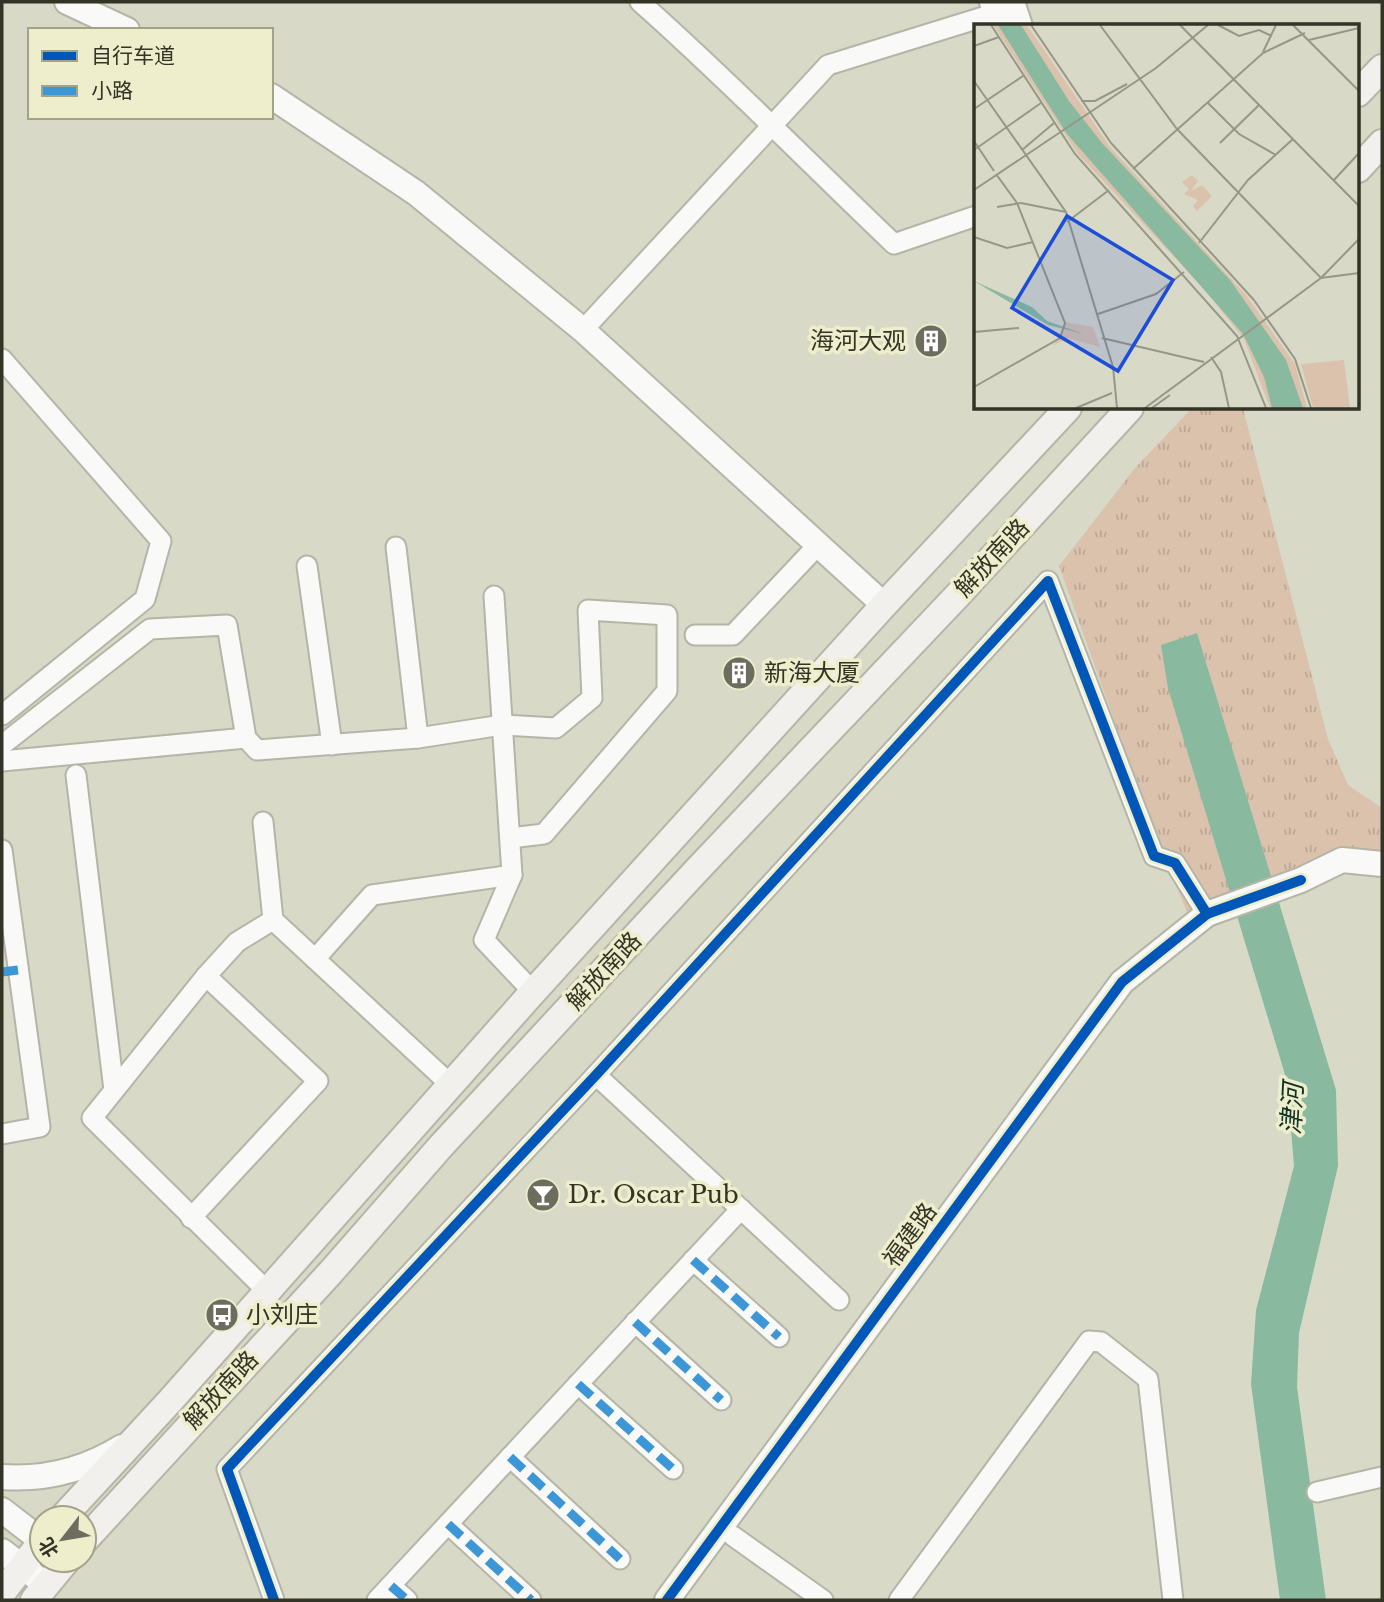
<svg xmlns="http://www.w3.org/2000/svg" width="1384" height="1602" viewBox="0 0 1384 1602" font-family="'Libre Baskerville','Noto Sans SC',serif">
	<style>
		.park { fill: url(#park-tufts) }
		.water { fill: #89baa0 }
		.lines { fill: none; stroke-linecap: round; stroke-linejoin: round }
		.minor-casing { stroke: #b5b5a7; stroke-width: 23 }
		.tertiary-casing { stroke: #b5b5a7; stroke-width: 28 }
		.secondary-casing { stroke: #b5b5a7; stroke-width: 30 }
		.minor { stroke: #f9f9f7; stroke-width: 19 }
		.tertiary { stroke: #f9f9f7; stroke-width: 24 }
		.secondary { stroke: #f2f0ec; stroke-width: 26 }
		.quiet { stroke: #3d97d6; stroke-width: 9; stroke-dasharray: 18 9; stroke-linecap: butt }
		.cycleway-casing { stroke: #eec; stroke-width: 15 }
		.cycleway { stroke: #0057b8; stroke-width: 10 }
		.labels { text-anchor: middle; stroke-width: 7; stroke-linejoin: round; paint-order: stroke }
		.poi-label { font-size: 24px; fill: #333326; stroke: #eec; text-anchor: start }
		.street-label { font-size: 24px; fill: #333326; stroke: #eec }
		.water-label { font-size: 26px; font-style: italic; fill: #103125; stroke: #eec }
		.inset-road { fill: none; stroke: #979787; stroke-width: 2 }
		.view { fill: #1d4ed8; fill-opacity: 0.15; stroke: #1d4ed8; stroke-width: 3.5 }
		.inset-edge { fill: none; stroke: #333326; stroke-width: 3.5 }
	</style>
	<defs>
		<pattern id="park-tufts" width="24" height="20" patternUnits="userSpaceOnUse" patternTransform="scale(1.75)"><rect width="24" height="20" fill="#dbc2ad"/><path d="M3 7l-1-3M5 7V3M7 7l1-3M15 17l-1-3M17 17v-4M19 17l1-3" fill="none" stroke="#bca795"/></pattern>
	</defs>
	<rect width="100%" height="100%" fill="#d9d9c8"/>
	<polygon class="park" points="1192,408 1243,408 1328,739 1348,785 1382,808 1382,857 1188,914 1160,848 1059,566 1135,468"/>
	<polygon class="water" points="1197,633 1336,1090 1338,1166 1299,1333 1297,1387 1326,1600 1280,1600 1251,1384 1256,1310 1294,1166 1287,1081 1168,688 1161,645"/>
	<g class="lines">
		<defs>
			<g id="minor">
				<path d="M640 2C727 79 809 163 894 244L976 216"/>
				<polyline points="583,330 828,65 996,13"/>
				<polyline points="2,359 161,541 145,599 2,715"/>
				<polyline points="396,547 418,738"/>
				<polyline points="307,566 332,745"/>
				<polyline points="494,596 512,875 484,940 533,992"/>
				<polyline points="695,635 733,635 818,545"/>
				<polyline points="2,745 150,629 227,625 246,738 257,750 418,738 502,725 556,728 592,698 588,610 667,615 667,691 544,834 510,838"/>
				<polyline points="2,761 246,738"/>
				<polyline points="76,775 114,1090"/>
				<polyline points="263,822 273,920"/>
				<polyline points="2,850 40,1127 2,1134"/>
				<polyline points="315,959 372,895 512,875"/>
				<polyline points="596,1075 839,1300"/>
				<polyline points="191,1218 318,1081 206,976"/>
				<polyline points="693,1260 779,1337"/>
				<polyline points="267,1291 92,1118 206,976 237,942 273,920 451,1085"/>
				<polyline points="635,1322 721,1400"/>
				<polyline points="578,1384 673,1469"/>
				<polyline points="510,1457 620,1559"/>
				<polyline points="1317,1492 1382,1477"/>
				<polyline points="448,1524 531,1600"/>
				<polyline points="733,1536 823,1600"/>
				<polyline points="391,1586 407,1600"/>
				<polyline points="274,1600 227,1469 596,1075 1048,581 1154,856 1175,863 1207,914"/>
				<polyline points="377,1600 741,1209"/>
				<polyline points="899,1600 1089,1341 1101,1342 1148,1379 1173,1600"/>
			</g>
			<g id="tertiary">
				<polyline points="67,2 127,30"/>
				<polyline points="992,2 999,26"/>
				<polyline points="1012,2 1020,26"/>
				<polyline points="271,96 416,193 583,330 884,605"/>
				<path d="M2 1477C45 1480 85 1470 122 1447"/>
				<polyline points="2,1510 42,1541"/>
				<polyline points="2,1551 46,1585"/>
				<polyline points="667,1600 1122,982 1207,914 1301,880 1342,860 1382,864"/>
			</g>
			<g id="secondary">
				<polyline points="1358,93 1382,68"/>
				<polyline points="1358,169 1382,143"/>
				<polyline points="62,1518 170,1401 533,992 884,605 1068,408"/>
				<polyline points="84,1541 331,1272 441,1146 697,870 957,596 1130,408"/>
				<polyline points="2,1593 42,1541"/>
				<polyline points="34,1600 67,1560"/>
			</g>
		</defs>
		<use href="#minor" class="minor-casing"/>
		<use href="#tertiary" class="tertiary-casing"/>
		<use href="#secondary" class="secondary-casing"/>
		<use href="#minor" class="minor"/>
		<use href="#tertiary" class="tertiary"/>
		<use href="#secondary" class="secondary"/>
		<g class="quiet">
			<polyline points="2,972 18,970"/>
			<polyline points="693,1260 779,1337"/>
			<polyline points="635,1322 721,1400"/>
			<polyline points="578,1384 673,1469"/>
			<polyline points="510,1457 620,1559"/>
			<polyline points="448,1524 531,1600"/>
			<polyline points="391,1586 407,1600"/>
		</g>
		<defs>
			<g id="cycleway">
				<polyline points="274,1600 227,1469 596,1075 1048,581 1154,856 1175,863 1207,914"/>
				<polyline points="667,1600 1122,982 1207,914 1301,880"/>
			</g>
		</defs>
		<use href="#cycleway" class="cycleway-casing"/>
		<use href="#cycleway" class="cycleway"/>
	</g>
	<defs>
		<symbol id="building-disc" viewBox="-11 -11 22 22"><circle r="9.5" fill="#6d6d5f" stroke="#eec"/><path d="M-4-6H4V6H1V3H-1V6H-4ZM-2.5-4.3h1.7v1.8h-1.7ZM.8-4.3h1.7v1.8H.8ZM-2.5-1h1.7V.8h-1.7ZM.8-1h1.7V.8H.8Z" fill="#fff"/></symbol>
		<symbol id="bar-disc" viewBox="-11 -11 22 22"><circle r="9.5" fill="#6d6d5f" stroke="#eec"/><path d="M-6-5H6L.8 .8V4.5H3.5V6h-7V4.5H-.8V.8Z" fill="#fff"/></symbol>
		<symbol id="bus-disc" viewBox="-11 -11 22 22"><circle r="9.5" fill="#6d6d5f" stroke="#eec"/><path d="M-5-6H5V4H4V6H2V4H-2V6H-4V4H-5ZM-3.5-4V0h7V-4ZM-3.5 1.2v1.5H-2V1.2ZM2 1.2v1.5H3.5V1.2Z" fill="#fff"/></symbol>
	</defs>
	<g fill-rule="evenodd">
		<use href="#building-disc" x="912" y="322" width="38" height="38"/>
		<use href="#building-disc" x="720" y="654" width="38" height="38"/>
		<use href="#bar-disc" x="524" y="1176" width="38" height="38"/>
		<use href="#bus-disc" x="203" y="1296" width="38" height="38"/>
	</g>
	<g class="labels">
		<g class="poi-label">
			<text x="906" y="349" text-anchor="end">海河大观</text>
			<text x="764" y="681">新海大厦</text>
			<text x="568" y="1203">Dr. Oscar Pub</text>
			<text x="246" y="1323">小刘庄</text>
		</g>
		<g class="street-label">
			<text transform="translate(992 558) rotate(-47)" y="8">解放南路</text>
			<text transform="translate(604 971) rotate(-47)" y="8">解放南路</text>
			<text transform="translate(910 1235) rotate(-54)" y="8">福建路</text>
			<text transform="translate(221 1390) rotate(-47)" y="8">解放南路</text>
		</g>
		<g class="water-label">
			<text transform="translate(1292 1109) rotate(-87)" y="9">津河</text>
		</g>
	</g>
	<g transform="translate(974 24)">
		<rect width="385" height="385" fill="#d9d9c8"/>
		<path d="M19 1H53L136 123 272 271 321 340 333 384H296L270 315 230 265 104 130ZM218 151 224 157 217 167 228 161 238 172 223 187 219 182 224 176 210 170 215 165 208 158ZM91 298 119 303 126 323 94 314 78 322 87 313ZM370 336 376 384H339L327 340Z" fill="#dbc2ad"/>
		<path d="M24 1H47L95 77 128 119 256 256 312 336 329 384H298L290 353 269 310 93 110ZM0 257 58 283 73 297 110 310 74 301Z" fill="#89baa0"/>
		<path class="inset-road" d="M17 1 101 130 263 312 292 384M57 1 137 119 280 276 321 335 337 384M126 1 203 105 347 254 385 249M206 1 385 182M244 1 265 12 285 6 298 12M319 1 385 67M335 16 385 4M0 22 25 13M289 28 302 1M0 57 92 188 139 343 143 384M107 77H121L153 60M233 78 265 110 302 131M0 85 49 52M0 117 20 147M246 119 285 81M0 126 67 79M48 126 80 99M159 145 289 29 331 9M360 156 385 129M0 166 182 44 234 1M23 183 47 179 92 188M93 198 135 166M0 213 33 224 59 218M225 219 274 156 319 115M124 290 182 270 210 248M0 308 45 304M128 314 230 338M237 333 247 348 255 384M0 363 86 314 91 299 43 179 22 150M102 384 138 369M171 384 347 254 385 215M178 384 196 371"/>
		<path class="view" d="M93 192 199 256 144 347 38 284Z"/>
		<rect width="385" height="385" class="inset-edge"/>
	</g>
	<rect width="1384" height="1602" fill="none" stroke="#333326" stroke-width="7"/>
	<rect x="28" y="28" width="245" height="91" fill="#eeeecc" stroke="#a3a38a" stroke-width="2"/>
	<rect x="42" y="51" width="35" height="10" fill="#0057b8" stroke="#a3a38a" stroke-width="2"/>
	<text x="91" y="63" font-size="21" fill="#333326">自行车道</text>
	<rect x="42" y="86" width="35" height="10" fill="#3d97d6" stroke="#a3a38a" stroke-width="2"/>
	<text x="91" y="98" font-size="21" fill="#333326">小路</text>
	<g transform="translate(63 1539) rotate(239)"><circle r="33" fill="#eeeecc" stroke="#a3a38a" stroke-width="2"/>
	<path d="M0-5L12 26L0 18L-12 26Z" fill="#6d6d5f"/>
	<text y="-10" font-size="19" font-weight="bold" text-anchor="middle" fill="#333326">北</text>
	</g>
</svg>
